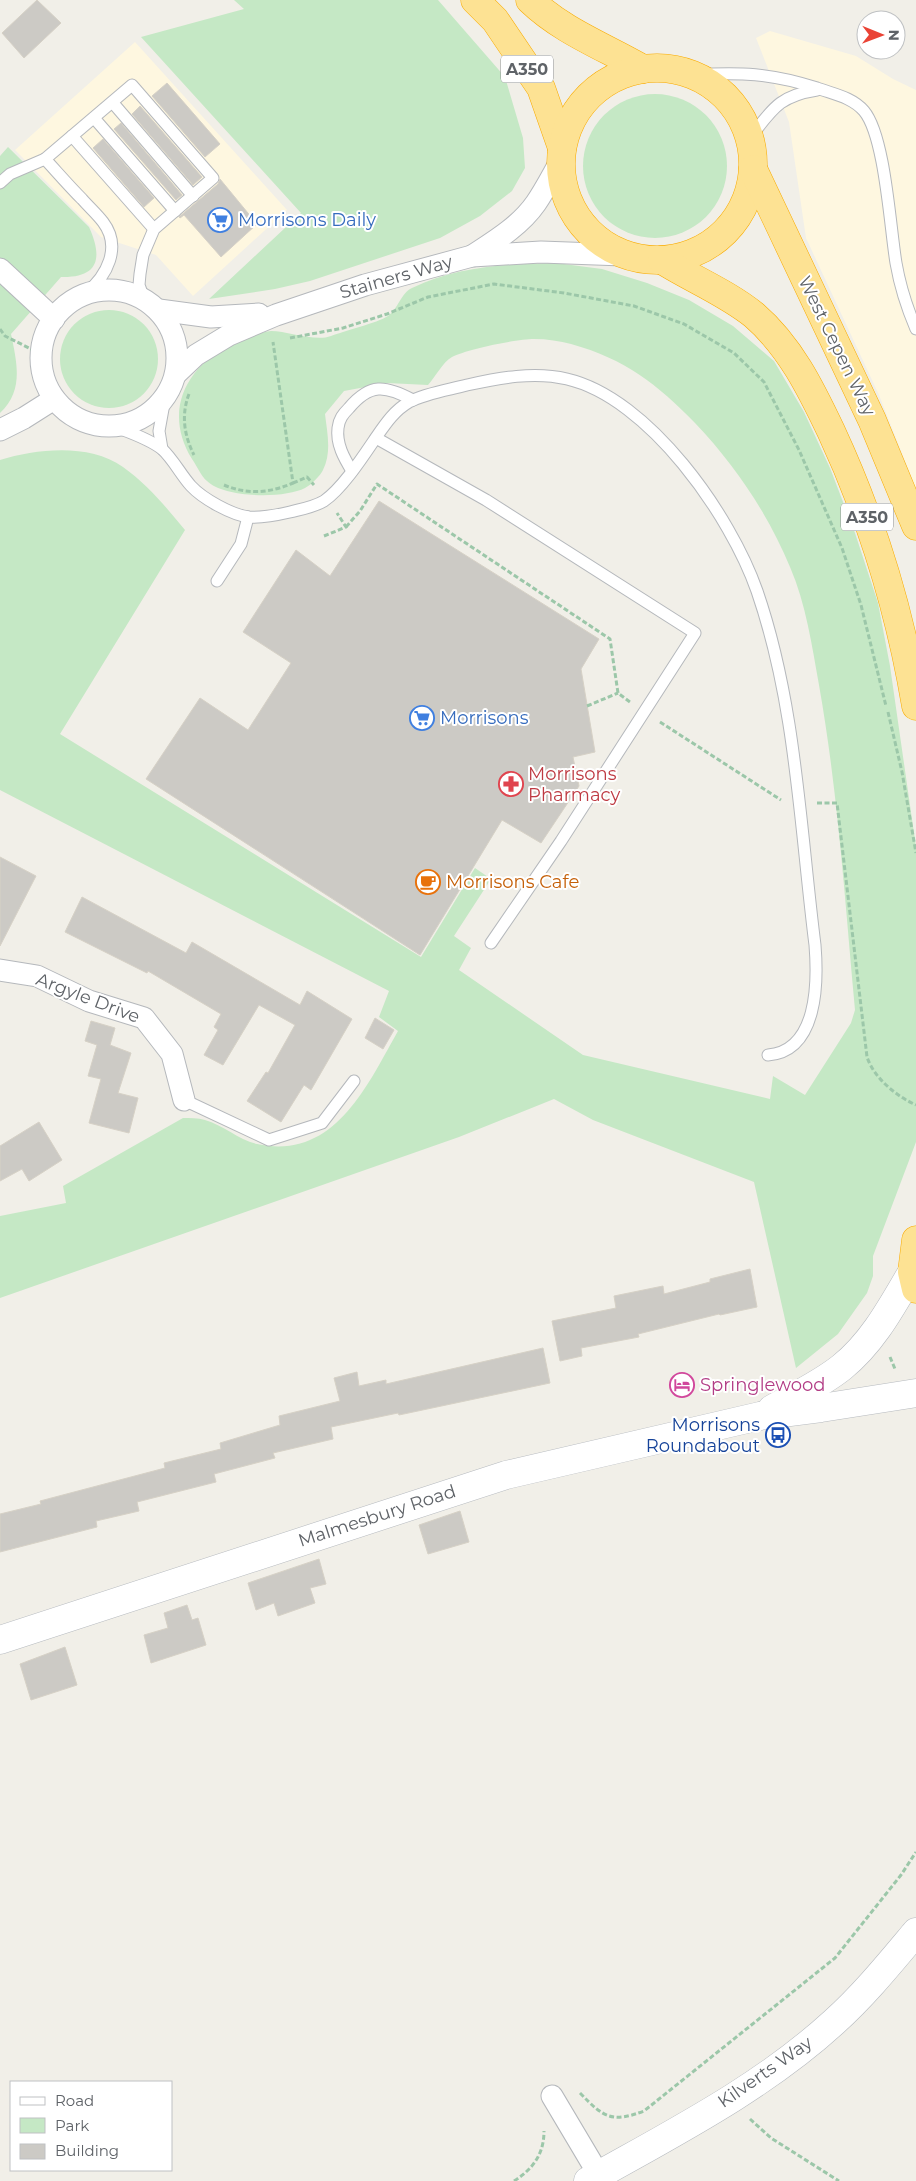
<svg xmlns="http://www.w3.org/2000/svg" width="916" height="2181" viewBox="0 0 916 2181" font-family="Montserrat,sans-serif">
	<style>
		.commercial { fill: #fef7e0 }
		.green { fill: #c5e8c5 }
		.building { fill: #cccac5; stroke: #d6d1c6 }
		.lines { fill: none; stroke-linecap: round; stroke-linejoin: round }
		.lane-casing { stroke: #b5b8bc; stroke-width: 13 }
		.street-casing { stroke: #b5b8bc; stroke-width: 23 }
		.secondary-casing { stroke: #b6babf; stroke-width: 29 }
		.highway-casing { stroke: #f9ab00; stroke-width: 29 }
		.path { stroke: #9cc7a9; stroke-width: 3; stroke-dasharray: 5 2.5; stroke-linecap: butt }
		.lane { stroke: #fff; stroke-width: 11 }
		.street { stroke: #fff; stroke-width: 21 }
		.secondary { stroke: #fff; stroke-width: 28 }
		.highway { stroke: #fde293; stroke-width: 28 }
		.labels { text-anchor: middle; stroke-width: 4; stroke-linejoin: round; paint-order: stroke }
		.shield { fill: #fff; stroke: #8f9295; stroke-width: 1 }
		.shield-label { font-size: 16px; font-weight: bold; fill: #5f6368 }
		.shop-label { font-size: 18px; fill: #366cbe; stroke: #fff; text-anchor: start }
		.street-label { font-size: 18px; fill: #5f6368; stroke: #fff }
		.health-label { font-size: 18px; fill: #be3a42; stroke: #fff; text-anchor: start }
		.food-label { font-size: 18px; fill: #c56008; stroke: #fff; text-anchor: start }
		.hotel-label { font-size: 18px; fill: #b23c85; stroke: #fff; text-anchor: start }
		.transit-label { font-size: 18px; fill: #164399; stroke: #fff; text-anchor: end }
	</style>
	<rect width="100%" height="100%" fill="#f1efe8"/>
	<g class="commercial">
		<polygon points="770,31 856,56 893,79 916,90 916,489 879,395 806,238 789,122 756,38"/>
		<polygon points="135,42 287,210 193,296 156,255 101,237 15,150"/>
	</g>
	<g class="green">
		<polygon points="234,0 438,0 505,77 523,138 525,168 512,191 480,216 440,238 310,281 275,289 209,299 301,213 141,37 244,9"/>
		<circle cx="655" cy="166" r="72"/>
		<path d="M8 147 89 227C103 258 99 278 61 277L11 334C17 363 24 391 0 413V156Z"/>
		<path d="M556 263 602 269 647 283 689 300 733 326 774 361 804 412 830 468 855 533 878 603 890 666 916 847V1142L873 1256V1276L867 1293 838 1334 796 1368 754 1182 593 1120 554 1099 459 1137 0 1298V1216L66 1203 63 1186 183 1118C190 1118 198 1118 205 1120 223 1125 239 1140 257 1144 334 1161 367 1086 398 1031L379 1017 389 991 0 790V460C37 449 89 443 123 467 147 484 166 507 185 530L60 734 421 957 475 868 491 879 454 936 471 948 459 970 583 1055 770 1099 773 1076 805 1095 851 1023 855 1010C845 902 838 792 819 685 812 646 806 604 790 567 768 514 735 465 695 423 657 384 625 359 571 344 560 341 547 339 534 339 517 339 467 349 452 357 443 362 435 377 428 385L387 383 344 391 325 414C327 432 332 452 323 470 321 475 311 485 305 488 284 499 224 498 207 481 201 476 197 466 192 459 162 410 187 365 235 342 244 338 261 332 271 331 288 331 315 342 331 336 344 331 377 323 388 316 398 309 401 293 412 288 458 266 507 264 556 263Z"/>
		<circle cx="109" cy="359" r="49"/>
	</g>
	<g class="building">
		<polygon points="37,0 61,23 24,58 2,33"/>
		<polygon points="167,83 220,144 205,157 152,96"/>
		<polygon points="140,106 202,177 193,185 132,114"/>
		<polygon points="121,123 182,195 176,200 114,129"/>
		<polygon points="103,139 154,198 144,207 93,148"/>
		<polygon points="220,179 257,224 221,257 184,215 180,218 179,217 218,184"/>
		<polygon points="379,501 599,639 581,669 595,752 573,757 579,786 541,843 502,820 420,955 146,779 200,698 248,730 291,663 243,632 296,550 330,576"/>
		<polygon points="0,857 36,876 0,946"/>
		<polygon points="82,897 186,953 192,942 300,1005 307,991 352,1019 311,1090 304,1085 281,1122 247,1101 266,1072 268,1073 295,1025 259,1005 223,1065 204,1055 218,1030 214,1027 221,1014 148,971 147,973 65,932"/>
		<polygon points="375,1018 394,1030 383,1049 365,1038"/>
		<polygon points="91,1021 115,1028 110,1045 131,1053 118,1093 138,1098 129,1133 89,1123 101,1079 88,1076 97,1045 85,1041"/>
		<polygon points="39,1122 62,1160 29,1181 22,1169 0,1181 0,1146"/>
		<polygon points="750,1269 757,1307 720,1315 719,1314 638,1334 639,1337 581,1348 582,1356 560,1361 552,1321 616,1308 614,1296 663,1286 664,1294 710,1282 710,1279"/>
		<polygon points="543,1348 550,1383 399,1415 398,1413 331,1427 333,1439 273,1453 275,1458 214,1474 216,1482 137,1502 139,1511 96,1521 97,1527 0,1552 0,1514 41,1504 40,1501 165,1468 164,1463 221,1449 220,1443 280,1425 279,1416 340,1401 334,1378 357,1372 359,1386 386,1380 386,1384"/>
		<polygon points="460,1511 469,1542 428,1554 419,1525"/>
		<polygon points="319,1559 326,1584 310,1588 315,1603 278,1616 274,1603 256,1610 248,1583"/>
		<polygon points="187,1605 192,1620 198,1618 206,1645 151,1663 144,1635 168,1628 164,1613"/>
		<polygon points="65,1647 77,1685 31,1700 20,1664"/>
	</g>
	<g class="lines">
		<defs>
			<g id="lane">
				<path d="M692 75C740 72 771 73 817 88 833 94 852 97 864 111 885 136 890 227 896 263 900 286 907 308 916 329"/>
				<polyline points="113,103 193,196"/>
				<polyline points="94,118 175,211"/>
				<polyline points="72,136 154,229"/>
				<path d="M749 139C772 110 778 96 817 90"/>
				<polyline points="0,183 10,174 45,159"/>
				<path d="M86 293C107 276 122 247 103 222 97 214 89 207 82 199 69 186 57 172 45 159L132 85 213 178 154 229 143 255 140 274 139 285 144 299"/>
				<path d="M113 426C128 432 148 438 162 449 173 459 181 475 191 486 203 499 232 515 249 517 262 518 277 515 290 512 302 509 314 507 324 501 343 488 364 455 377 436 386 423 395 410 409 402 426 393 448 390 467 385 499 378 534 371 567 379 649 398 731 516 757 591 796 704 800 827 815 945 818 982 818 1051 768 1055"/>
				<polyline points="376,438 486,500 695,633 561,841 491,943"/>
				<polyline points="162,449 159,431 165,398"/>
				<path d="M352 471C344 458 336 444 338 428 339 419 343 414 349 408 370 383 385 385 413 400"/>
				<polyline points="217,581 241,544 248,517"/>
				<polyline points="184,1100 269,1140 322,1123 354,1081"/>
			</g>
			<g id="street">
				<path d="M472 256C495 241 520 226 536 203 545 190 552 176 560 162"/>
				<polyline points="0,269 54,319"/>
				<circle cx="109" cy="358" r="68"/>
				<polyline points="159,310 211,317 259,314"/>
				<polyline points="176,374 196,355 229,335 276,315 365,285 472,256 541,252 623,255"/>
				<polyline points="0,430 24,418 54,399"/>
				<polyline points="0,970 37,976 89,1001 144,1018 172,1054 184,1100"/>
				<polyline points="552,2096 599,2175"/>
			</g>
			<g id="secondary">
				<path d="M772 1409C795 1396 821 1384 842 1367 873 1342 892 1306 912 1272"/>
				<polyline points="0,1640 506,1475 760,1416 821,1408 916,1393"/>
				<path d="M588 2181C673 2133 762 2088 834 2022 864 1995 890 1963 916 1932"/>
			</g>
			<g id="highway">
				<polyline points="475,0 495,20 541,88 562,148"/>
				<path d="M530 0C562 31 605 47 643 69"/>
				<circle cx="657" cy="164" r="96"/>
				<polyline points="753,169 872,420 916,526"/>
				<path d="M662 260C692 279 727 293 754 315 790 346 811 389 831 431 872 519 900 611 916 706"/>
				<polyline points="916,1240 912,1272 916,1289"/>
			</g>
		</defs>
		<use href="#lane" class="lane-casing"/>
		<use href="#street" class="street-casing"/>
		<use href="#secondary" class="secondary-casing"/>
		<use href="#highway" class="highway-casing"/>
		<g class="path">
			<polyline points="0,329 5,336 41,354"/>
			<polyline points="290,338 343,328 387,314 428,297 494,284 564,293 634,306 684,324 734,353 764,382 799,450 842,548 861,605 886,706"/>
			<path d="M189 394C181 415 184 435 194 455"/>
			<polyline points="293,483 307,477 314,485"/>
			<path d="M224 485C248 495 270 493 293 483L273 342"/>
			<polyline points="346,527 360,511 377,484 610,639 618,693 630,702"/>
			<polyline points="324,536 346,527 337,513"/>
			<polyline points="587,706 618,693"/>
			<polyline points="888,712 902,772 916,853"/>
			<polyline points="660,722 781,800"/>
			<path d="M817 803H837L867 1057C874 1078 896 1096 916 1105"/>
			<polyline points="890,1357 895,1369"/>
			<path d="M580 2093C604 2118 612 2123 644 2111L835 1958 901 1875 916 1852"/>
			<polyline points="750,2119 771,2138 839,2181"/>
			<path d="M514 2181C533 2169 544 2154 544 2131"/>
		</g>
		<use href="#lane" class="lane"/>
		<use href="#street" class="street"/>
		<use href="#secondary" class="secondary"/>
		<use href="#highway" class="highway"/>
	</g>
	<defs>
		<symbol id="supermarket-ring" viewBox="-11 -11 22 22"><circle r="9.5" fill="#fff" stroke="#3f7fe0" stroke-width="1.5"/><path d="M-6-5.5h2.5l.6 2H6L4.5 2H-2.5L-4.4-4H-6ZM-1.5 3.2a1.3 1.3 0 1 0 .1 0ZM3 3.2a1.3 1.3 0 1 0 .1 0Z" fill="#3f7fe0"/></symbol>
		<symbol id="pharmacy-ring" viewBox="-11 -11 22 22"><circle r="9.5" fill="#fff" stroke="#e0444e" stroke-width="1.5"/><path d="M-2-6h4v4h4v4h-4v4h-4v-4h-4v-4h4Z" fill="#e0444e"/></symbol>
		<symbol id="cafe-ring" viewBox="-11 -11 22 22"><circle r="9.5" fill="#fff" stroke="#e8710a" stroke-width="1.5"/><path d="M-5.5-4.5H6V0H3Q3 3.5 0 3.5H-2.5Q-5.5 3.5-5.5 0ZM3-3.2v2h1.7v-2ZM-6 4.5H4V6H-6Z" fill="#e8710a"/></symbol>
		<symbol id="hotel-ring" viewBox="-11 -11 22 22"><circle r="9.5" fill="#fff" stroke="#d1479c" stroke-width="1.5"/><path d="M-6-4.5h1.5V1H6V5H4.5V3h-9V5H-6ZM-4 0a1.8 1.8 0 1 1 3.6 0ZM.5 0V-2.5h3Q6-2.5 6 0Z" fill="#d1479c"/></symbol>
		<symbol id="bus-ring" viewBox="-11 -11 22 22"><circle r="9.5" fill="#fff" stroke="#1a4fb4" stroke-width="1.5"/><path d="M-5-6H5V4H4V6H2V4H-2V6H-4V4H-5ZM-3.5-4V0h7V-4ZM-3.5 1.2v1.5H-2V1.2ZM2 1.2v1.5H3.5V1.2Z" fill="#1a4fb4"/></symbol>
	</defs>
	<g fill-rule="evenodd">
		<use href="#supermarket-ring" x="206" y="206" width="28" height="28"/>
		<use href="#supermarket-ring" x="408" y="704" width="28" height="28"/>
		<use href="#pharmacy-ring" x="497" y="770" width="28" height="28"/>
		<use href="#cafe-ring" x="414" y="868" width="28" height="28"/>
		<use href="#hotel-ring" x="668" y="1371" width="28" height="28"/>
		<use href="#bus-ring" x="764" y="1421" width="28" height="28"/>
	</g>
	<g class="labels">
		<g class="shield">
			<rect x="501" y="55.5" width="52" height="27" rx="4"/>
			<rect x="841" y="503.5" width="52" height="27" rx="4"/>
		</g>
		<g class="shield-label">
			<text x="527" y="75">A350</text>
			<text x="867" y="523">A350</text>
		</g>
		<g class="shop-label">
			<text x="238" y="226">Morrisons Daily</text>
			<text x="440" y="724">Morrisons</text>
		</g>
		<g class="street-label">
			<text transform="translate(396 277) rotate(-16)" y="6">Stainers Way</text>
			<text transform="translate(837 346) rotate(64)" y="6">West Cepen Way</text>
			<text transform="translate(88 998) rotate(21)" y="6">Argyle Drive</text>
			<text transform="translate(377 1516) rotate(-18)" y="6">Malmesbury Road</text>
			<text transform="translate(765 2072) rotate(-35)" y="6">Kilverts Way</text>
		</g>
		<g class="health-label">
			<text x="528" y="780">Morrisons<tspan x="528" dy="21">Pharmacy</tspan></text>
		</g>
		<g class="food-label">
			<text x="446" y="888">Morrisons Cafe</text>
		</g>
		<g class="hotel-label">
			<text x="700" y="1391">Springlewood</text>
		</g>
		<g class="transit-label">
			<text x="760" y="1431">Morrisons<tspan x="760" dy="21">Roundabout</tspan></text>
		</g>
	</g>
	<rect x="10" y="2081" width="162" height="90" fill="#ffffff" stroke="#bfc1c3"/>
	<rect x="20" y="2097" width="25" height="8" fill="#ffffff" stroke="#bfc1c3"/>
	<text x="55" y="2106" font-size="15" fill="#5f6368">Road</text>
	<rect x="20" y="2118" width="25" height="15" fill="#c5e8c5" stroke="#bfc1c3"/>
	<text x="55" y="2131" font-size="15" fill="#5f6368">Park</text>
	<rect x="20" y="2144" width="25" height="15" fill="#cccac5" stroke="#bfc1c3"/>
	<text x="55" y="2156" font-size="15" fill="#5f6368">Building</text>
	<g transform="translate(881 35) rotate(91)"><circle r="24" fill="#ffffff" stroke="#bfc1c3"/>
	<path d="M0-4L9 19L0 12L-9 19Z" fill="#ea4335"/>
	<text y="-8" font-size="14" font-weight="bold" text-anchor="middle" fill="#5f6368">N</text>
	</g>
</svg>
